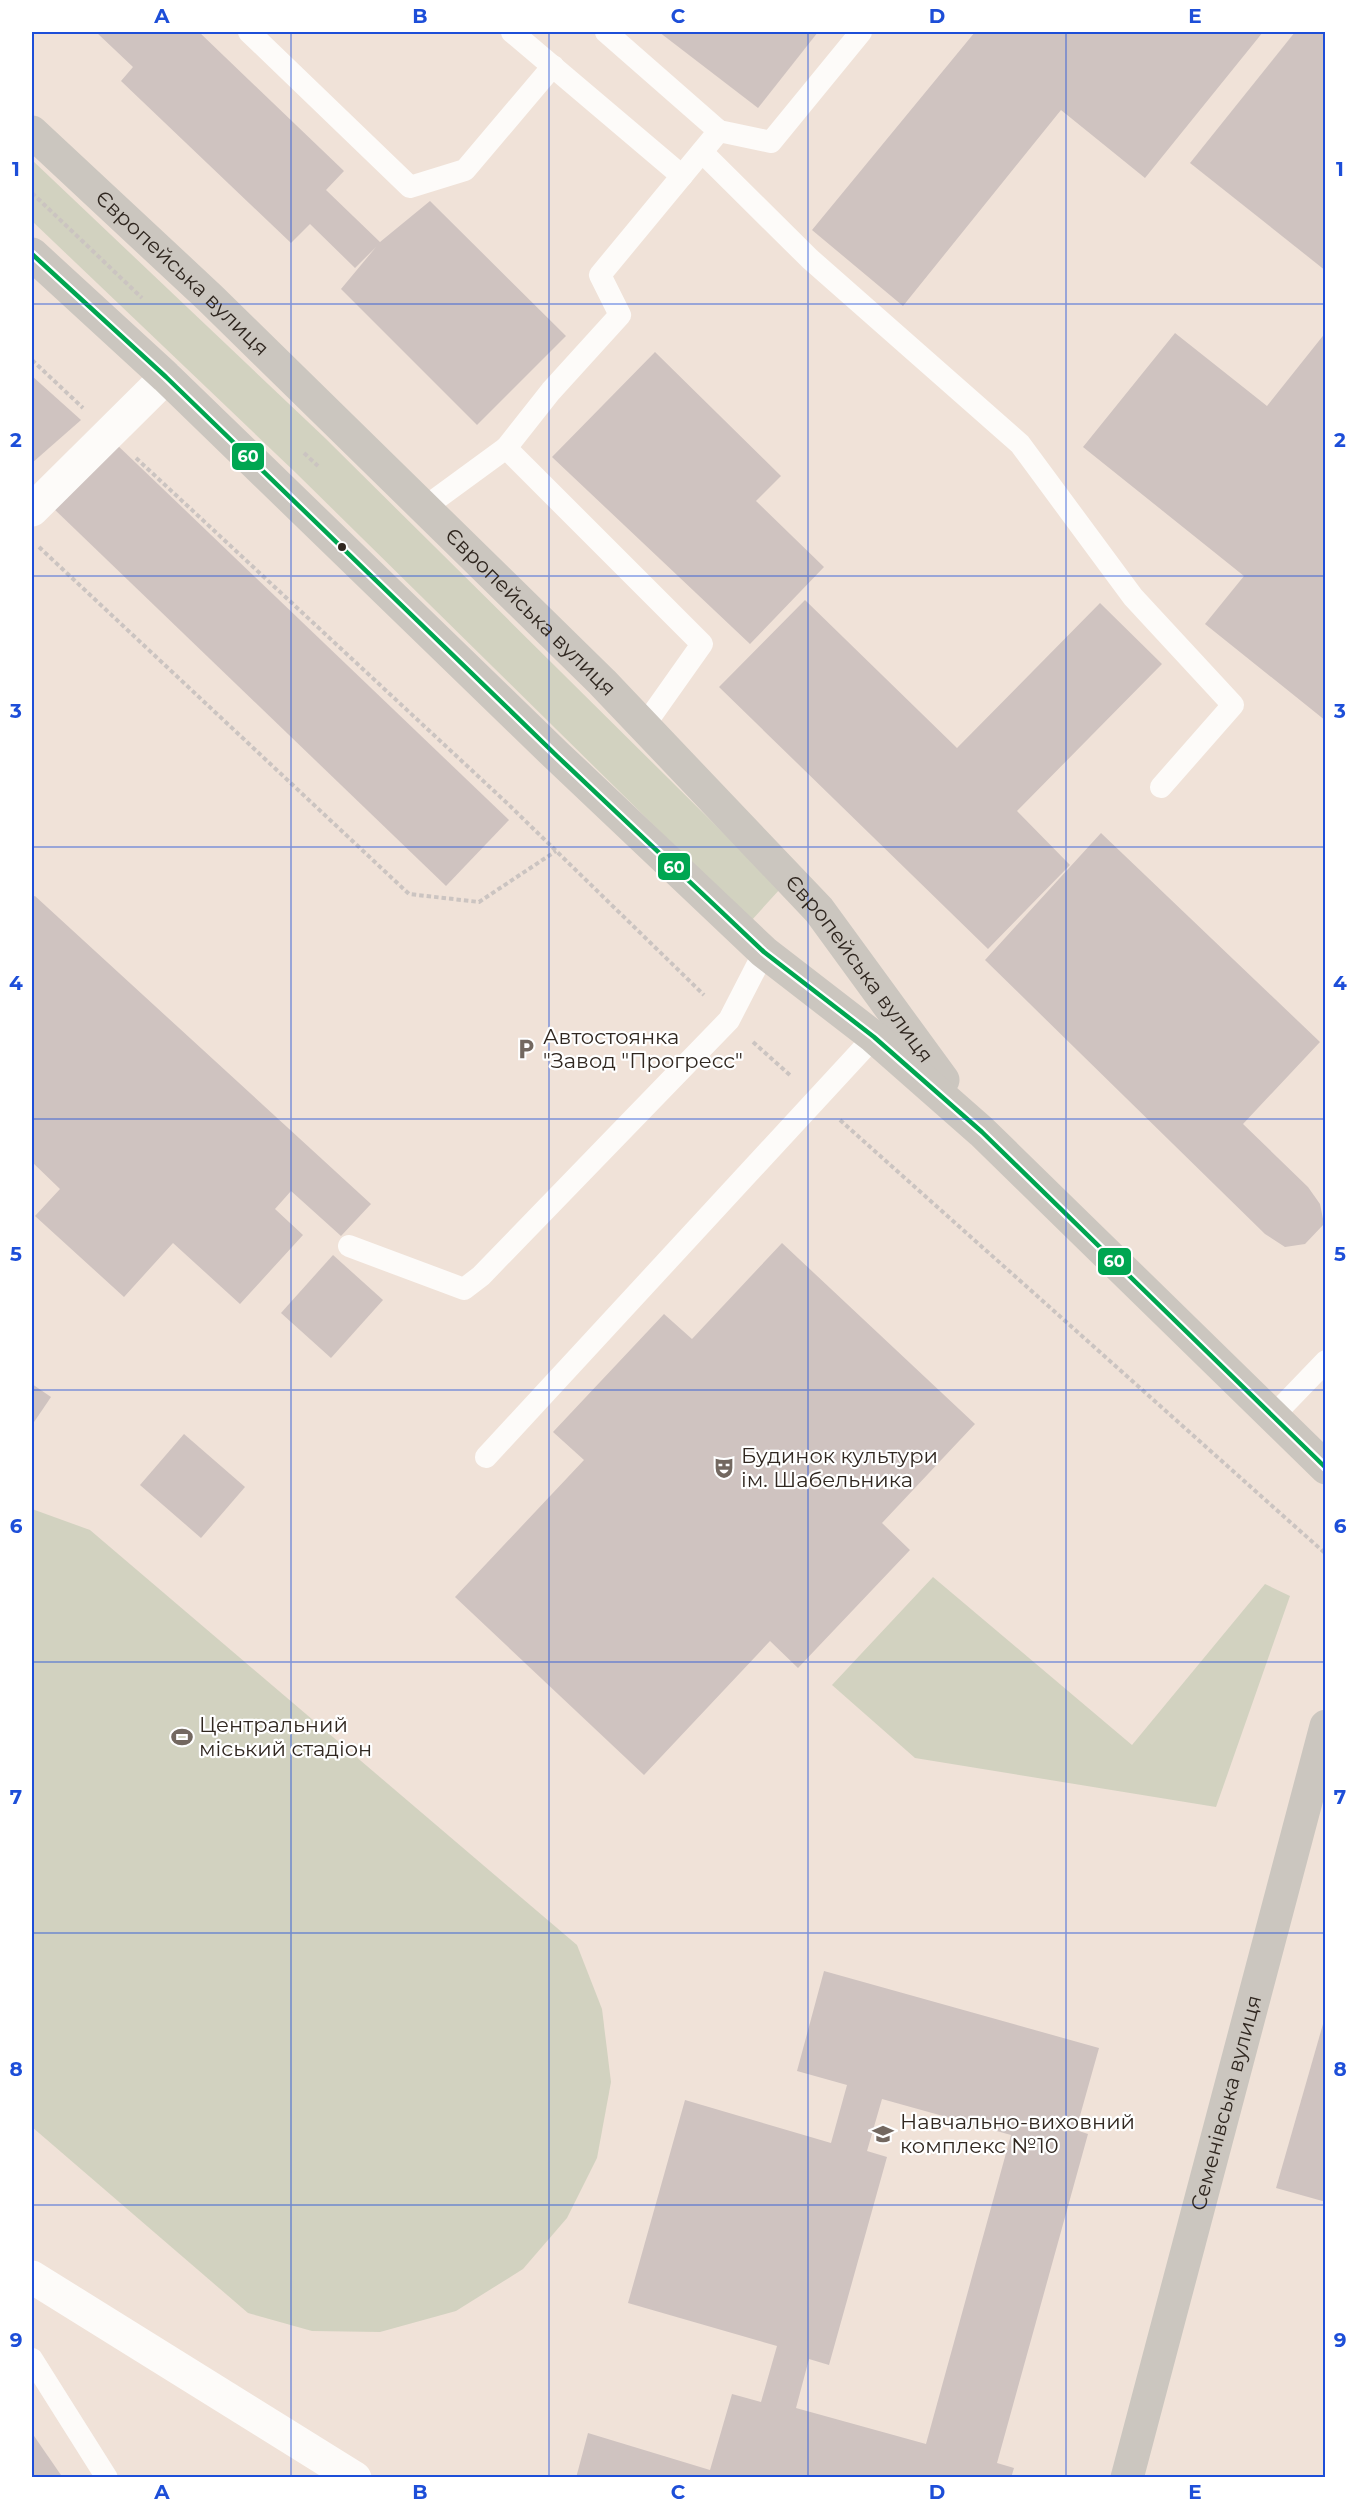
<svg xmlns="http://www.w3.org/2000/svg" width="1357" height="2509" viewBox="0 0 1357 2509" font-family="Montserrat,sans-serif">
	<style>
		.green { fill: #d2d2c0 }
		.building { fill: #cfc3c0; fill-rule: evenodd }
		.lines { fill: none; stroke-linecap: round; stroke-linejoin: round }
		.path { stroke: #cbc4c1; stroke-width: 4; stroke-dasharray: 4.5 3; stroke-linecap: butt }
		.lane { stroke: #fdfbf9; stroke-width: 22 }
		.street { stroke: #fdfbf9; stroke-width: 33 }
		.secondary { stroke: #cbc6bf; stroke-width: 33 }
		.bus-1-casing { stroke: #fff; stroke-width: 9 }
		.bus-1 { stroke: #00a651; stroke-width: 4.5 }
		.grid { fill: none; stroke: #1d4ed8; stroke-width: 1.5; stroke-opacity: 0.55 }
		.bus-dot { fill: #302720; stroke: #fff; stroke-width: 2 }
		.labels { text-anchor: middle; stroke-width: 4.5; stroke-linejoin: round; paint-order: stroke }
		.street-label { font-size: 21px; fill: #302720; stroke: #fff }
		.poi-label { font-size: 21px; fill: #302720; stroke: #fff; text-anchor: start }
		.line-badge { stroke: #fff; stroke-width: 2 }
		.badge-label { font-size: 16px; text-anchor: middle; font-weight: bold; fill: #fff }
		.neatline { fill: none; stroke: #1d4ed8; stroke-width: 2 }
		.grid-label { font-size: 20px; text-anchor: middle; font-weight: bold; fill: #1d4ed8 }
	</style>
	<rect width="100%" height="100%" fill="#f0e2d8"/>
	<g class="green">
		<polygon points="32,160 325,438 780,889 751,921 296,473 32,221"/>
		<polygon points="32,1509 90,1530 577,1945 602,2009 611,2082 597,2158 567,2218 523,2269 456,2311 380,2332 312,2331 248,2313 32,2127"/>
		<polygon points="933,1577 1132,1745 1265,1584 1290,1596 1216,1807 915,1758 832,1685"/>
	</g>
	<g class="building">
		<polygon points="96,32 199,32 344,171 326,190 380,242 430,201 566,336 477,425 341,289 376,247 355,268 310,224 291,243 121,81 133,67"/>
		<polygon points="659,32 818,32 758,108"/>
		<polygon points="975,32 1263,32 1145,178 1061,110 903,306 812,230"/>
		<polygon points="1295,32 1326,32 1326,271 1190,163"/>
		<polygon points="1326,332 1326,721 1205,624 1244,576 1083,447 1175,333 1267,406"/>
		<polygon points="655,352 781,476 756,501 824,567 750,644 552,457"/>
		<polygon points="32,376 81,420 32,463"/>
		<polygon points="114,442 509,820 446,886 52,507"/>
		<polygon points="805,600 957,748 1100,603 1162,664 1017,811 1070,865 988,949 719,687"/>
		<polygon points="1101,833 1320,1042 1243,1124 1308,1187 1320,1204 1324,1224 1305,1244 1285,1247 1265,1234 985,960"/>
		<polygon points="35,896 371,1204 341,1236 291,1191 275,1209 303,1235 240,1304 173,1243 124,1297 35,1216 60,1189 32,1162 32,897"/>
		<polygon points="782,1243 975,1424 882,1523 910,1550 798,1668 770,1641 644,1775 455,1597 584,1460 553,1432 664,1314 692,1339"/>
		<polygon points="333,1255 383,1300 331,1358 281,1313"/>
		<polygon points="32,1384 51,1397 32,1425"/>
		<polygon points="184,1434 245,1487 201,1538 140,1485"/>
		<path d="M824 1971 1099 2048 1076 2130 1088 2134 997 2463 1014 2468 1011 2478H576L588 2433 710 2470 732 2394 761 2402 777 2346 628 2303 685 2100 831 2143 847 2085 797 2071ZM882 2099 1011 2135 926 2444 796 2408 809 2359 829 2365 887 2157 867 2151Z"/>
		<polygon points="1325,2017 1326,2018 1326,2202 1276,2188"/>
		<polygon points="32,2433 63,2478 32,2478"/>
	</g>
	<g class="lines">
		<g class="path">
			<polyline points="32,193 142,298"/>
			<polyline points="32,360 83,408"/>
			<polyline points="304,453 318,466"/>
			<polyline points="136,458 508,804 704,995"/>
			<polyline points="39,547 409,894 479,902 556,851"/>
			<polyline points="753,1042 792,1077"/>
			<polyline points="840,1120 1326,1554"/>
		</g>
		<g class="lane">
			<polyline points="249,32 410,187 465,170 553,66"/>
			<polyline points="512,32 682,176"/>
			<polyline points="606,32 719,131"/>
			<polyline points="702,152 810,259 1020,444 1133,597 1233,705 1161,787"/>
			<polyline points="506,448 551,391 620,315 600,275 719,131 771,142 861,32"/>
			<polyline points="424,508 506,448 702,644 644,726"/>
			<polyline points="349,1246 464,1289 481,1276 729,1020 764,952"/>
			<polyline points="1273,1416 1326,1361"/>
			<polyline points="486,1457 874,1037"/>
			<polyline points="32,2359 107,2478"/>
		</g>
		<g class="street">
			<polyline points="32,510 166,377"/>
			<polyline points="32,2277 355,2478"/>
		</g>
		<g class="secondary">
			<path id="s1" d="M32 132 210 298 602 682 819 910 943 1080"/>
			<polyline points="32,254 166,377 557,756 764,952 874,1037 982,1132 1326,1468"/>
			<path id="s2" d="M1127 2478 1326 1726"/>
		</g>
		<defs>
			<polyline id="bus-1" points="32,254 166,377 557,756 764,952 874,1037 982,1132 1326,1468"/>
		</defs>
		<use href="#bus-1" class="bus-1-casing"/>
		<use href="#bus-1" class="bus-1"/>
	</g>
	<path class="grid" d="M291 32V2478M549 32V2478M808 32V2478M1066 32V2478M32 304H1326M32 576H1326M32 847H1326M32 1119H1326M32 1390H1326M32 1662H1326M32 1933H1326M32 2205H1326"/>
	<defs>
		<symbol id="parking-bare" viewBox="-9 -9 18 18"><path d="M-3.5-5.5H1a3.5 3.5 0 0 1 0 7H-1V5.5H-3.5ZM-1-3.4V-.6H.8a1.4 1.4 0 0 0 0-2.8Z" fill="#736860" stroke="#fff" stroke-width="2.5" paint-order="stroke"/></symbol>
		<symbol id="theatre-bare" viewBox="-9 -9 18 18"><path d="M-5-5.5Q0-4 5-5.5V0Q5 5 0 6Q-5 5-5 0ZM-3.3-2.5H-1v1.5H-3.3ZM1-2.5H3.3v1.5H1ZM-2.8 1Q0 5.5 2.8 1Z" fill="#736860" stroke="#fff" stroke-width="2.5" paint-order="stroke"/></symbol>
		<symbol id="stadium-bare" viewBox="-9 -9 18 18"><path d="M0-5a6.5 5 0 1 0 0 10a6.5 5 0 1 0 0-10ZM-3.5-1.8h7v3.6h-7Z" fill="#736860" stroke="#fff" stroke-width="2.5" paint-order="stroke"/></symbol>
		<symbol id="school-bare" viewBox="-9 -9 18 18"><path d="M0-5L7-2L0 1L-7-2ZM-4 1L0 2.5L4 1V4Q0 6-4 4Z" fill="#736860" stroke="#fff" stroke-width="2.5" paint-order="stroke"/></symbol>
	</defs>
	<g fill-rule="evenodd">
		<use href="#parking-bare" x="511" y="1034" width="30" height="30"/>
		<use href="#theatre-bare" x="709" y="1453" width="30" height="30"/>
		<use href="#stadium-bare" x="167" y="1722" width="30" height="30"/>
		<use href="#school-bare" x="868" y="2119" width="30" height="30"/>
	</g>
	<circle class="bus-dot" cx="342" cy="547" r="5"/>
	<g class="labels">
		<g class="street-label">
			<text dy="7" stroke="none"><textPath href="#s1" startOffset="206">Європейська вулиця</textPath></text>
			<text dy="7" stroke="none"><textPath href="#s1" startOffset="692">Європейська вулиця</textPath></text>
			<text dy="7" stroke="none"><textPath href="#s1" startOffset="1178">Європейська вулиця</textPath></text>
			<text dy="7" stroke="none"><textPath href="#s2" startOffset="388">Семенівська вулиця</textPath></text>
		</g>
		<g class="poi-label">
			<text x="543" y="1044">Автостоянка<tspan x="543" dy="24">"Завод "Прогресс"</tspan></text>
			<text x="741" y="1463">Будинок культури<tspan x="741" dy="24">ім. Шабельника</tspan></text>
			<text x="199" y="1732">Центральний<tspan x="199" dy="24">міський стадіон</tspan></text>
			<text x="900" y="2129">Навчально-виховний<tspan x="900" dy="24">комплекс №10</tspan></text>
		</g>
	</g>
	<g class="line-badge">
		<rect x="231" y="442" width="34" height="29" rx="6" fill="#00a651"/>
		<rect x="657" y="852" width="34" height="29" rx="6" fill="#00a651"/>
		<rect x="1097" y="1247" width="35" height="29" rx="6" fill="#00a651"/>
	</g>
	<g class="badge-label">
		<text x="248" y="462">60</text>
		<text x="674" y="873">60</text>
		<text x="1114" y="1267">60</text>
	</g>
	<rect width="1357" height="2509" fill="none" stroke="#ffffff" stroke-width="66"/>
	<rect x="33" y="33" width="1291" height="2443" class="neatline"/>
	<g class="grid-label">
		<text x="162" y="23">A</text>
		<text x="420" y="23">B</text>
		<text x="678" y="23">C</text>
		<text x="937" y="23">D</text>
		<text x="1195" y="23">E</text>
		<text x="16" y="176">1</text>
		<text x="1340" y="176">1</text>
		<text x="16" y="447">2</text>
		<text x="1340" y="447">2</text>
		<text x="16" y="718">3</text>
		<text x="1340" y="718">3</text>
		<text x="16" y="990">4</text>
		<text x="1340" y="990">4</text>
		<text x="16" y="1261">5</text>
		<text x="1340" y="1261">5</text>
		<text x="16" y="1533">6</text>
		<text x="1340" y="1533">6</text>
		<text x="16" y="1804">7</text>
		<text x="1340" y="1804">7</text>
		<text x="16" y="2076">8</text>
		<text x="1340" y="2076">8</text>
		<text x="16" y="2347">9</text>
		<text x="1340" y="2347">9</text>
		<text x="162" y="2499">A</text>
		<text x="420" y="2499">B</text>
		<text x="678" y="2499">C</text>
		<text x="937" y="2499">D</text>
		<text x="1195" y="2499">E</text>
	</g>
</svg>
